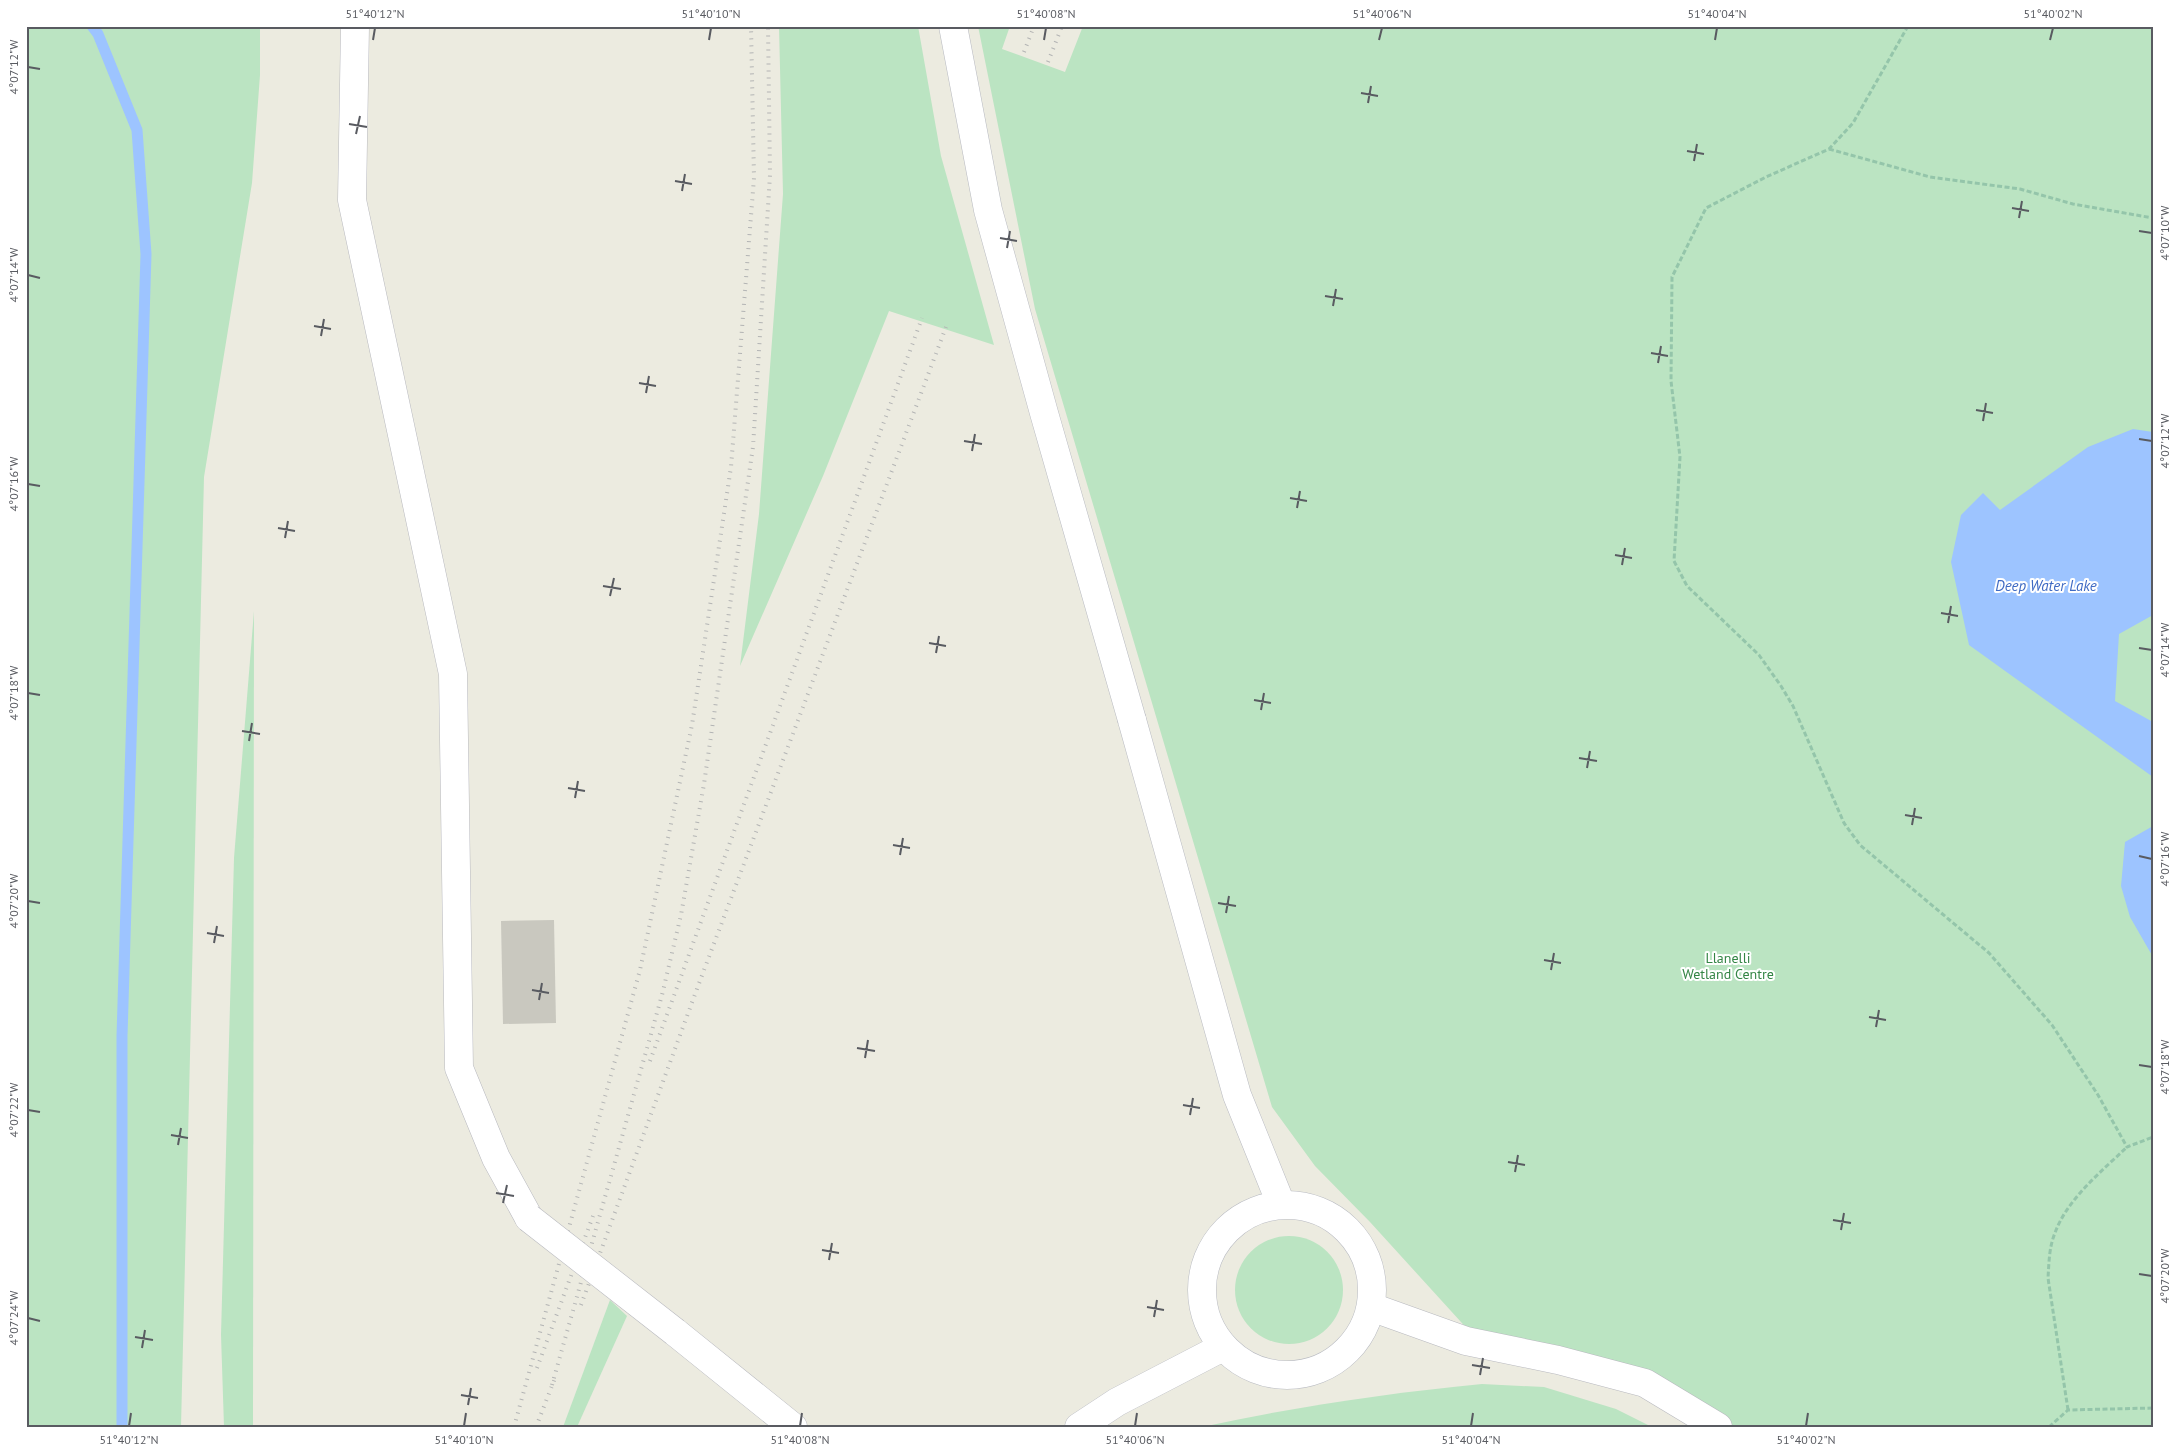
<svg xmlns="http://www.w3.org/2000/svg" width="2179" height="1453" viewBox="0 0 2179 1453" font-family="'PT Sans',sans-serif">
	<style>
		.green { fill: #bbe4c2 }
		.water { fill: #9dc4ff }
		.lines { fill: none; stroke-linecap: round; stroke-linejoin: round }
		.stream { stroke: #9dc4ff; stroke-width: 11 }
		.building { fill: #c9c8bf }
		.minor-casing { stroke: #b8b9bf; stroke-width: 29 }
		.secondary-casing { stroke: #b9bbc2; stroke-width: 29 }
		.path { stroke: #94c5aa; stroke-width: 3; stroke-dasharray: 5 2.5; stroke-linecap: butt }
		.minor { stroke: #fff; stroke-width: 28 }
		.secondary { stroke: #fff; stroke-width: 28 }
		.rail { stroke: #b3b4b4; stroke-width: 4; stroke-dasharray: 1 6; stroke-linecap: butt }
		.minor-bridge-casing { stroke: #b8b9bf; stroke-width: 29; stroke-linecap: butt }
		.secondary-bridge-casing { stroke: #b9bbc2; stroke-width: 29; stroke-linecap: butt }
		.minor-bridge { stroke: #fff; stroke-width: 28 }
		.secondary-bridge { stroke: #fff; stroke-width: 28 }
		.ticks { fill: none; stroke: #595b61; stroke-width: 2 }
		.labels { text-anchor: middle; stroke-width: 4; stroke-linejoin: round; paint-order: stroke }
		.park-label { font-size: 14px; fill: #348545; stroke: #fff }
		.water-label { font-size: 15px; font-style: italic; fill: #3f6ac3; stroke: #fff }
		.neatline { fill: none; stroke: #595b61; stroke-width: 2 }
		.ticks-label { font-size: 12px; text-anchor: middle; fill: #595b61 }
	</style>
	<rect width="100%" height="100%" fill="#ecebe0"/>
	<g class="green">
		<polygon points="26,26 260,26 260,75 252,183 204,477 181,1427 26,1427"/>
		<polygon points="779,26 918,26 941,156 994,345 889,311 823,476 740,666 759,514 783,194"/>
		<polygon points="978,26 1010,26 1002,49 1065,72 1083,26 2153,26 2153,1427 1718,1427 1645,1383 1481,1344 1370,1222 1315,1166 1272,1107 1035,309"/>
		<polygon points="254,611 253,1427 224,1427 221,1335 234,858"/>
		<circle cx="1289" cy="1290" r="54"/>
		<polygon points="610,1300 627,1316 577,1427 563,1427"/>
		<path d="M1482 1384 1544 1387 1616 1409 1652 1427H1202C1294 1407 1388 1393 1482 1384Z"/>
	</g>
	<g class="water">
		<polygon points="2133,429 2153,432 2153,615 2119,634 2115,701 2153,722 2153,777 1969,645 1951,562 1961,515 1983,493 2000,510 2088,447"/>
		<polygon points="2153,826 2153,957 2130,917 2121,886 2125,842"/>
	</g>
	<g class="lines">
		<polyline class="stream" points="92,26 98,34 137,130 146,254 122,1036 122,1427"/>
	</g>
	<polygon class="building" points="554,920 556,1023 503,1024 501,921"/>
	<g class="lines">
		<defs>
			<g id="minor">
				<polyline points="355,26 352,200 453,674 459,1068 496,1158 529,1218"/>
				<polyline points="1371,1307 1466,1341 1558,1360 1645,1383 1718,1427"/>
				<polyline points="675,1332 793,1427"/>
			</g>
			<g id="secondary">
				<polyline points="1132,720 1237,1095 1281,1204"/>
				<circle cx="1287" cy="1290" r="85"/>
				<polyline points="1079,1427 1117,1402 1223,1347"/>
			</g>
		</defs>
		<use href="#minor" class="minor-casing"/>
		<use href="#secondary" class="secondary-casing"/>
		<g class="path">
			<polyline points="1908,26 1853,123 1829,149 1766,177 1706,208 1672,277 1671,381 1680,457 1674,561 1687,586 1759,655 1781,686 1793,706 1844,823 1860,845 1989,953 2052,1025 2098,1095 2127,1147 2153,1137"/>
			<polyline points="1829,149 1930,177 2020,189 2073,204 2153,218"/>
			<path d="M2068 1410 2048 1278C2049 1263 2049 1247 2055 1233 2067 1199 2102 1171 2127 1147"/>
			<polyline points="2049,1427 2068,1410 2153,1408"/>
		</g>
		<use href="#minor" class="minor"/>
		<use href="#secondary" class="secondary"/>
		<g class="rail">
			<polyline points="1024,52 1034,26"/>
			<polyline points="1048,62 1062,26"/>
			<polyline points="650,1061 922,318"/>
			<polyline points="581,1305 701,978 946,327"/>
			<polyline points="537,1368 593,1216"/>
			<polyline points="552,1385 662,995 681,915 704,784 753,447 770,175 768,26"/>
			<polyline points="514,1427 640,970 692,725 731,467 754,178 751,26"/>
			<polyline points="536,1427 555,1378"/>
		</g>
		<defs>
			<polyline id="minor-bridge" points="529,1218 675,1332"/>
			<polyline id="secondary-bridge" points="953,26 988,210 1044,413 1132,720"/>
		</defs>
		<use href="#minor-bridge" class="minor-bridge-casing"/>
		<use href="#secondary-bridge" class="secondary-bridge-casing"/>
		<use href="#minor-bridge" class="minor-bridge"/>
		<use href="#secondary-bridge" class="secondary-bridge"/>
	</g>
	<path class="ticks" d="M373 40 375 28M709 40 711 28M1044 40 1046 28M1379 40 1382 28M1715 40 1717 28M2050 40 2053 28M28 67 40 69M1361 93 1378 96M1368 103 1371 86M349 124 367 127M356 134 360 116M1687 151 1704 154M1694 161 1697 144M675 181 692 184M682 191 685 174M2012 208 2029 211M2019 218 2022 201M2139 231 2152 233M1000 238 1017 241M1007 248 1010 231M28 275 40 278M1325 296 1343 299M1333 306 1336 289M314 326 331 329M321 336 324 319M1651 353 1668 356M1658 363 1661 346M639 383 656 386M646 393 649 376M1976 410 1993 413M1983 421 1986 403M2139 439 2152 441M964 441 982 444M972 451 975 434M28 484 40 486M1290 498 1307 501M1297 508 1300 491M278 528 295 531M285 538 288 521M1615 555 1632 558M1622 565 1625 548M603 586 621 589M610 596 614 578M1941 613 1958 616M1948 623 1951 606M929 643 946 646M2139 648 2152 650M936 653 939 636M28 693 40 695M1254 700 1271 703M1261 710 1264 693M242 731 260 734M249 741 252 723M1579 758 1597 761M1587 768 1590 751M568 788 585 791M575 798 578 781M1905 815 1922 818M1912 825 1915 808M893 845 910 848M900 855 903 838M2139 856 2152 859M28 901 40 903M1218 903 1236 906M1226 913 1229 896M207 933 224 936M214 943 217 926M1544 960 1561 963M1551 970 1554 953M532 990 549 993M539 1000 542 983M1869 1017 1886 1020M1876 1027 1879 1010M857 1048 875 1051M865 1058 868 1040M2139 1065 2152 1067M1183 1105 1200 1108M28 1110 40 1112M1190 1115 1193 1098M171 1135 188 1138M178 1145 181 1128M1508 1162 1525 1165M1515 1172 1518 1155M496 1193 514 1196M503 1203 507 1185M1833 1220 1851 1223M1841 1230 1844 1213M822 1250 839 1253M829 1260 832 1243M2139 1274 2152 1276M1147 1307 1164 1310M1154 1317 1157 1300M28 1318 40 1321M135 1337 153 1340M142 1348 145 1330M1472 1365 1490 1368M1480 1375 1483 1358M461 1395 478 1398M468 1405 471 1388M129 1426 131 1413M464 1426 466 1413M800 1426 802 1413M1135 1426 1137 1413M1471 1426 1473 1413M1806 1426 1808 1413"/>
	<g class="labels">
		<g class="park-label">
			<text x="1728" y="963">Llanelli<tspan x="1728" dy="16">Wetland Centre</tspan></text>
		</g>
		<g class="water-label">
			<text x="2046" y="591">Deep Water Lake</text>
		</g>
	</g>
	<rect width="2179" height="1453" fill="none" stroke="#ffffff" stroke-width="55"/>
	<rect x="28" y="28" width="2124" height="1398" class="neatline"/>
	<g class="ticks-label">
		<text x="375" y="18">51°40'12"N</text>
		<text x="711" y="18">51°40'10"N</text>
		<text x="1046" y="18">51°40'08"N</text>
		<text x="1382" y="18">51°40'06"N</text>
		<text x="1717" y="18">51°40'04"N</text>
		<text x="2053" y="18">51°40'02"N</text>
		<text transform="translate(14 67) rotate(-90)" y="4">4°07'12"W</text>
		<text transform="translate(2165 233) rotate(-90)" y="4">4°07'10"W</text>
		<text transform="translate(14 275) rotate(-90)" y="4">4°07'14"W</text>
		<text transform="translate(2165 441) rotate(-90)" y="4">4°07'12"W</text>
		<text transform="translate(14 484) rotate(-90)" y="4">4°07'16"W</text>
		<text transform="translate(2165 650) rotate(-90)" y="4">4°07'14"W</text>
		<text transform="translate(14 693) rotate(-90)" y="4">4°07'18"W</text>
		<text transform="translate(2165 859) rotate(-90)" y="4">4°07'16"W</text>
		<text transform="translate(14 901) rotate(-90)" y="4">4°07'20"W</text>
		<text transform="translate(2165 1067) rotate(-90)" y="4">4°07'18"W</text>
		<text transform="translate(14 1110) rotate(-90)" y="4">4°07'22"W</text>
		<text transform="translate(2165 1276) rotate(-90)" y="4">4°07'20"W</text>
		<text transform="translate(14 1318) rotate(-90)" y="4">4°07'24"W</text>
		<text x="129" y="1444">51°40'12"N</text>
		<text x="464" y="1444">51°40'10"N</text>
		<text x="800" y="1444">51°40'08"N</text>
		<text x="1135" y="1444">51°40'06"N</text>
		<text x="1471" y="1444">51°40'04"N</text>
		<text x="1806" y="1444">51°40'02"N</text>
	</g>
</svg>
